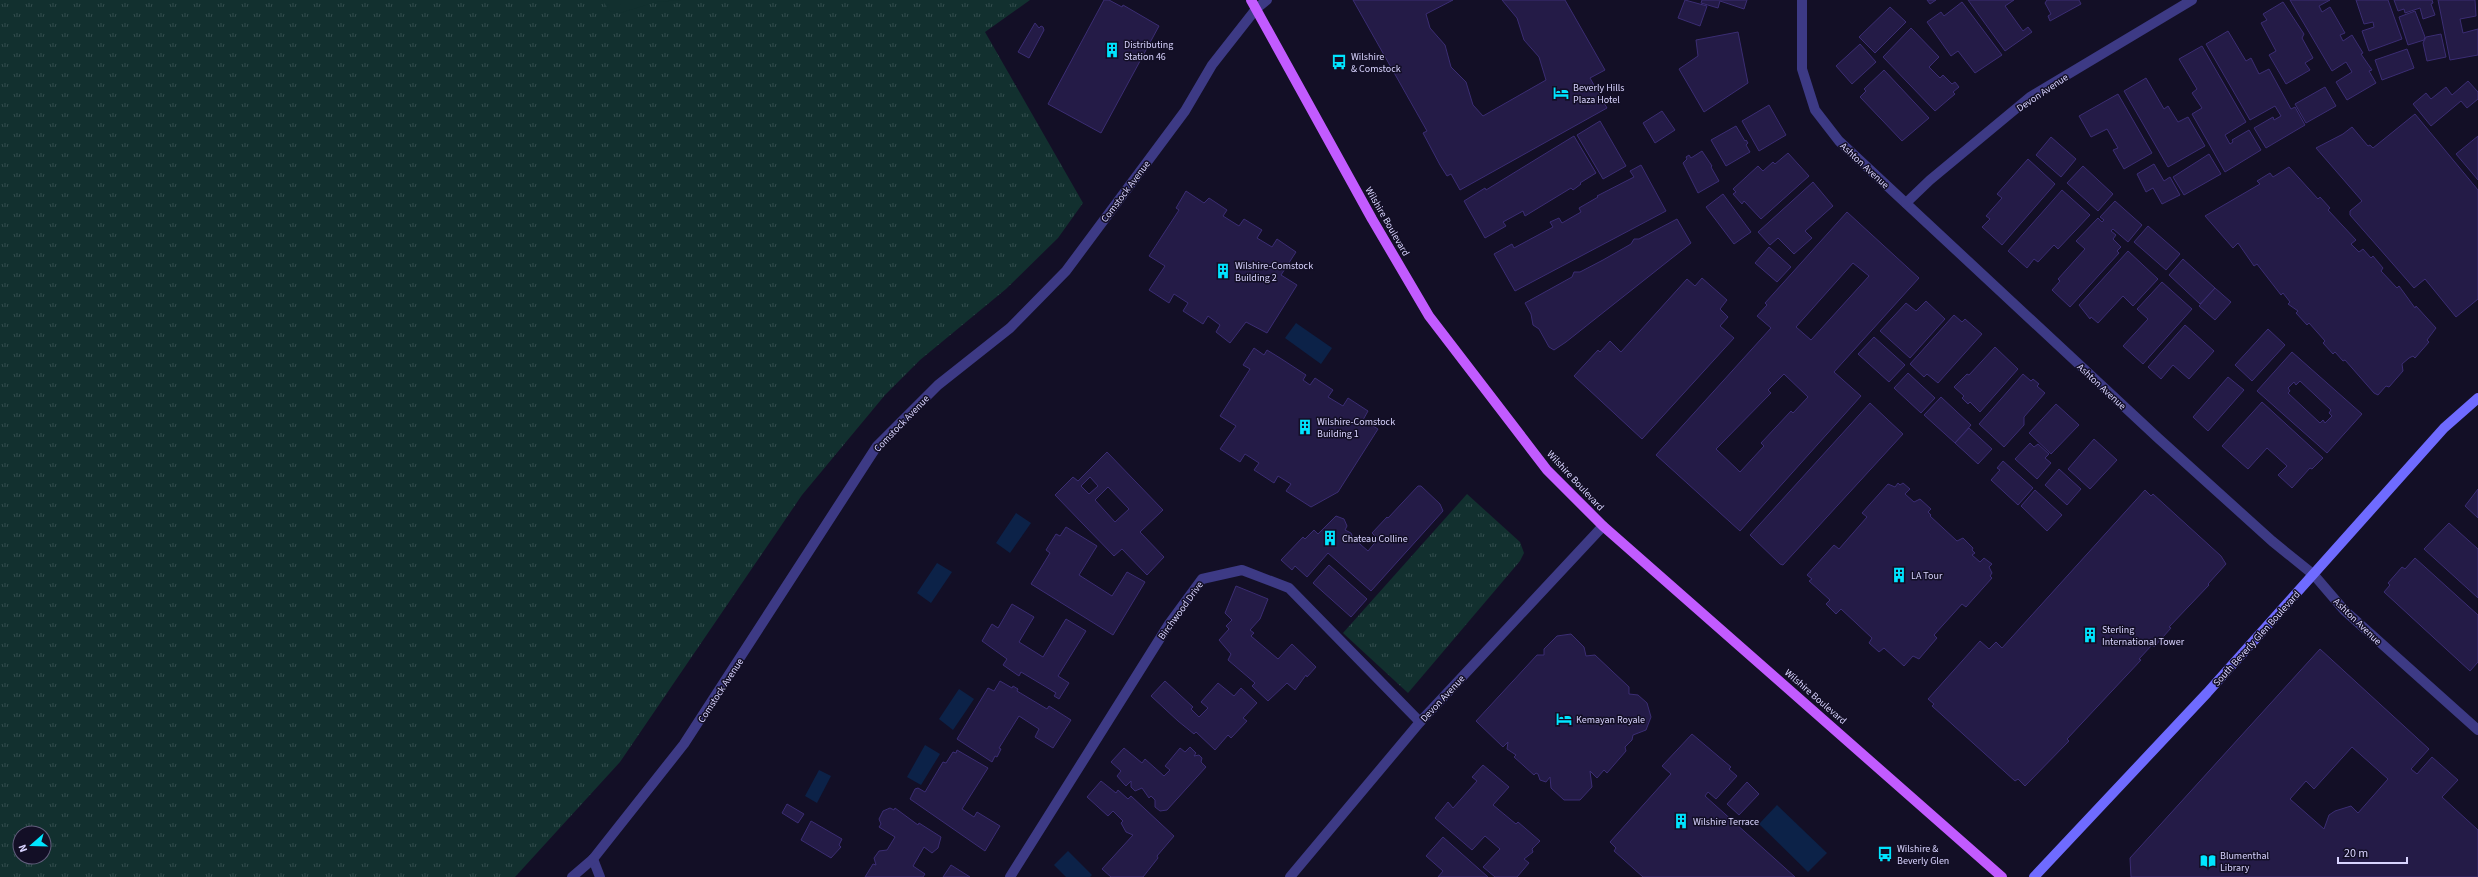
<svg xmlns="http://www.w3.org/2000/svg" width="2478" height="877" viewBox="0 0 2478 877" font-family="'Source Sans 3',sans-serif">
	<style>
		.grass { fill: url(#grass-tufts); fill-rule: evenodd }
		.pitch { fill: #12302f }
		.water { fill: #0c2248 }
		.building { fill: #241b47; stroke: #3b2d73; fill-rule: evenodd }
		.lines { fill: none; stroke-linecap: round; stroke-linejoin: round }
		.street { stroke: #3d3a85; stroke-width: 10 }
		.secondary { stroke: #6f6bff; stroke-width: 10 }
		.primary { stroke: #c25bff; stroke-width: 10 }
		.labels { text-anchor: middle; stroke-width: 3; stroke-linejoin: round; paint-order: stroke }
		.poi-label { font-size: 10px; fill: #d9d4ff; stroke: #130f26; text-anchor: start }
		.street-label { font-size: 10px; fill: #d9d4ff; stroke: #130f26 }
	</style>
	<defs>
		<pattern id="grass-tufts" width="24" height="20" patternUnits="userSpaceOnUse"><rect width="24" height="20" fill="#12302f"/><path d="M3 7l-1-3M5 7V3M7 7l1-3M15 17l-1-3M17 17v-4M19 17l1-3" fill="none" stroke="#344d4e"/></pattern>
	</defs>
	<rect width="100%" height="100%" fill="#130f26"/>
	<g class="grass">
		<path d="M0 0H1030L985 32 1083 203 1058 238 1006 289 920 360 885 395 802 495 620 762 515 877H0ZM20 833H44V857H20Z"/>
		<polygon points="1467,494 1520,542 1524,553 1520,561 1408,693 1343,633"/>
	</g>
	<polygon class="pitch" points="602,0 681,0 656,2 620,13 610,11"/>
	<g class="water">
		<polygon points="1296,323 1332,348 1321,364 1285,338"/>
		<polygon points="1016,513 1031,523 1010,553 996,543"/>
		<polygon points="937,563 952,572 931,603 917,593"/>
		<polygon points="959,689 974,699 953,730 939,719"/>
		<polygon points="925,745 940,754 921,785 907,777"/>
		<polygon points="819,770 831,776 817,803 805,796"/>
		<polygon points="1777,805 1827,853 1808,872 1759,824"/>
		<polygon points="1068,851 1092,875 1090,877 1066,877 1054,865"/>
	</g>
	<g class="building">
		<polygon points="1104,0 1109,0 1122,7 1123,5 1159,26 1101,133 1048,104"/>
		<polygon points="1353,0 1453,0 1426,14 1430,28 1445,45 1451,67 1466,82 1473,105 1483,116 1546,80 1539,57 1524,40 1517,18 1502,0 1565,0 1605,70 1590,78 1607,108 1460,190 1451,174 1447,176 1440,165 1423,133 1427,131"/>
		<polygon points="1685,0 1707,6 1700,26 1678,18"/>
		<polygon points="1702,0 1747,0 1744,9 1720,1 1718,8 1701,3"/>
		<polygon points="1927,0 1936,0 1930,4"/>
		<polygon points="1968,0 2014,0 2005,6 2023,31 2028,27 2032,32 2005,51"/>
		<polygon points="2047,0 2079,0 2081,4 2050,21 2048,16 2051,14 2045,3"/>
		<polygon points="2290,0 2330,0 2319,6 2322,12 2330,7 2345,33 2340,35 2343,41 2352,35 2363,53 2361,54 2372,70 2369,71 2376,83 2347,100 2336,82 2352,72 2346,62 2332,71"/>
		<polygon points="2356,0 2388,0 2402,39 2369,51 2362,31 2374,27 2373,22 2364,24"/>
		<polygon points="2394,0 2432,0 2433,3 2431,4 2435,15 2423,19 2420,8 2405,13 2404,9 2398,11"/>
		<polygon points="2438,0 2475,0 2476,16 2460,19 2463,33 2478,29 2478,55 2450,60"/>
		<polygon points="1962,2 2002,55 1975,73 1958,51 1951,56 1927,22 1941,12 1944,16"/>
		<polygon points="2283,2 2304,34 2302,38 2313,58 2305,63 2310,70 2286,84 2269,55 2276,51 2261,23 2267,20 2263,14"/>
		<polygon points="1890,7 1906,22 1875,53 1859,37"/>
		<polygon points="2415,11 2425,37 2424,40 2408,45 2399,17"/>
		<polygon points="1035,23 1039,28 1041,26 1043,27 1044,30 1029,58 1018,52"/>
		<polygon points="1911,28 1939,57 1929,67 1940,78 1943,75 1952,84 1955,82 1959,87 1953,92 1955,94 1935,111 1883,57"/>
		<polygon points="2228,31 2246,61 2251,58 2259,74 2269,69 2291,109 2295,107 2305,125 2266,148 2254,128 2273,117 2274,120 2281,116 2275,106 2250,120 2206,44"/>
		<polygon points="1738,32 1748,83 1704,112 1679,69 1698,56 1696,40"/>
		<polygon points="2441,34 2446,57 2427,61 2423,43 2426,37"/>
		<polygon points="1860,44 1876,62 1852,84 1836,66"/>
		<polygon points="2202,46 2246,122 2225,135 2230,144 2233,142 2232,140 2249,130 2261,150 2225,172 2192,114 2202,108 2192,93 2197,89 2179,59"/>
		<polygon points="2407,49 2414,68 2382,80 2375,60"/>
		<polygon points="1884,70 1929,118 1902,141 1860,97 1866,91 1864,89"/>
		<polygon points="2146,78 2164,109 2168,106 2178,122 2188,117 2205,146 2168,167 2124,91"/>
		<polygon points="2468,81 2478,92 2478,99 2467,108 2461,101 2431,126 2413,104 2426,93 2431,99 2446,87 2452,95"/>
		<polygon points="2325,87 2336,106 2306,123 2295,104"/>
		<polygon points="2118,94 2152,153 2124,169 2113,150 2118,148 2107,129 2091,137 2079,116"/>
		<polygon points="1769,105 1786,135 1759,151 1742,121"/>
		<polygon points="1662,111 1675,130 1655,143 1643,123"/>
		<polygon points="2415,114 2478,190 2478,299 2456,317 2425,279 2414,288 2350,215 2350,211 2362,201 2316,148 2343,134 2352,127 2368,146 2370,145 2373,148"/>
		<polygon points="1600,121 1626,166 1603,179 1577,135"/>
		<polygon points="1736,126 1745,141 1746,140 1748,143 1746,145 1750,152 1726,166 1711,140"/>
		<polygon points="1574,136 1596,173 1580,183 1581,184 1573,190 1571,188 1525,216 1523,211 1503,222 1506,226 1485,238 1464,201 1485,188 1486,190"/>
		<polygon points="2478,136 2478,180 2456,154"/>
		<polygon points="2051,137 2076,159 2061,177 2036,155"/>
		<polygon points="1702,151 1712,166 1711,167 1719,181 1698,193 1683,163 1687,159 1686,157 1689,155 1691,158"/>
		<polygon points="1788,153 1809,176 1761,219 1744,201 1742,204 1733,194 1736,192 1733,189 1758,166 1763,171 1773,162 1775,164"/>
		<polygon points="2209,154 2221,174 2184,195 2173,177"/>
		<polygon points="2028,159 2055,184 2002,245 1982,227 1990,219 1986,216 2002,198 1997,194"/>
		<polygon points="2154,164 2164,181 2170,177 2180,195 2162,204 2153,188 2146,192 2137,174"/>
		<polygon points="1641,165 1666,211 1515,291 1494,254 1512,244 1514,248 1553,227 1550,222 1559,218 1562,223 1581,212 1579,208 1598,197 1597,196 1634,177 1630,171"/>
		<polygon points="2083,166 2113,194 2098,211 2067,183"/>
		<polygon points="2289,167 2318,199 2320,197 2330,208 2328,210 2356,240 2351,244 2359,252 2363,249 2371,258 2373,256 2383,268 2381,271 2397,288 2399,286 2415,308 2416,306 2436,328 2427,340 2429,342 2415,358 2413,356 2409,358 2402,364 2403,371 2389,387 2386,386 2378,395 2374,393 2345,360 2343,361 2335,352 2333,354 2323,343 2325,341 2309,323 2307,325 2296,313 2298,311 2288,304 2290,302 2283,293 2281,295 2257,264 2254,266 2238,243 2233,248 2205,216 2260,184 2257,181 2270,173 2273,177"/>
		<polygon points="1813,182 1833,206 1805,231 1812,238 1794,254 1778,238 1770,245 1758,232"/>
		<polygon points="2062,190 2090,215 2058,249 2054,245 2038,262 2034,259 2027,268 2008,251"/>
		<polygon points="1186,191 1204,203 1209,198 1227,210 1223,216 1239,226 1244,219 1262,230 1257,238 1272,247 1277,239 1296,252 1281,275 1297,285 1267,333 1246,322 1230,343 1216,332 1220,325 1208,316 1203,324 1183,311 1188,303 1174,294 1169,303 1149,290 1165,266 1149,256 1179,210 1176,208"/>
		<polygon points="1723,194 1751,232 1734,244 1706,207"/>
		<polygon points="2115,201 2142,225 2128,242 2113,229 2111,231 2116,235 2113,239 2121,247 2117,251 2119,253 2070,307 2052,290 2060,281 2058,279 2085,249 2076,241 2098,218 2102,222 2104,220 2100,217"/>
		<path d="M1847 212 1919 278 1834 372 1861 396 1740 531 1656 455 1771 328 1757 316 1767 305 1765 303ZM1853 263 1869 276 1811 340 1796 327ZM1784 374 1808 397 1793 413 1791 411 1761 443 1764 446 1740 472 1716 449 1771 393 1768 390Z"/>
		<polygon points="1677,219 1691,243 1566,342 1554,350 1549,347 1539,329 1533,325 1531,314 1525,303 1572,277 1574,272 1580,272 1603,260 1631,244 1634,239 1639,239"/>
		<polygon points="2148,226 2180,254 2166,270 2134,242"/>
		<polygon points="1769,247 1791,267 1777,282 1755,263"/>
		<polygon points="2128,251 2158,279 2133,306 2123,296 2098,323 2091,317 2090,319 2079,305"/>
		<polygon points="2183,259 2215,288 2200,304 2169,275"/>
		<polygon points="1702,278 1727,300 1720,309 1728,317 1720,326 1734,338 1642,439 1574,376 1598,350 1600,352 1610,341 1621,352 1687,279 1695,286"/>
		<polygon points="2162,282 2192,309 2143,364 2123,346 2148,319 2137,309"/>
		<polygon points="2215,288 2231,302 2215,320 2199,306"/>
		<polygon points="1926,301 1945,319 1910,358 1880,331 1906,303 1916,311"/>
		<polygon points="1954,315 1962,322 1965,319 1982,334 1938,383 1927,374 1924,377 1910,364"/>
		<polygon points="2185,325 2214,351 2189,379 2173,365 2161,379 2148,367"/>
		<polygon points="2268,329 2285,345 2252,381 2235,365"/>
		<polygon points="1874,337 1905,365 1889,382 1858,354"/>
		<polygon points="1995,347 2018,369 1980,412 1970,402 1968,404 1962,398 1964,396 1954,387 1967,374 1969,375"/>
		<polygon points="1254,348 1264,355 1267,350 1280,358 1306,375 1303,380 1310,385 1315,378 1333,390 1328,397 1343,406 1348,398 1368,411 1363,420 1378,429 1338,492 1311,507 1286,491 1291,484 1278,476 1274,483 1254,470 1259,463 1245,454 1240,462 1220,449 1236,426 1220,416 1250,369 1243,365"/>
		<path d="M2292 352 2362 414 2327 453 2257 391ZM2300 381 2331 410 2329 413 2332 416 2325 423 2323 420 2320 423 2288 393 2290 391 2288 388 2294 382 2296 385Z"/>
		<polygon points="1908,373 1935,398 1921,413 1894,388"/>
		<polygon points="2023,374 2031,381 2033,379 2039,384 2037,386 2045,393 2024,417 2024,425 2004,447 1979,424"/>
		<polygon points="2228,377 2244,390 2208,431 2193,417"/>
		<polygon points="1941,397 1971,425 1955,443 1924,415"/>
		<polygon points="2262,402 2323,458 2312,469 2310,468 2292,488 2278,475 2287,466 2267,448 2248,469 2222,446"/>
		<polygon points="1870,403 1903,434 1783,565 1780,564 1750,535"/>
		<polygon points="2056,404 2079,425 2051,454 2029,433"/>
		<polygon points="1969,428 1992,449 1978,464 1955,443"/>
		<polygon points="2094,439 2117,460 2090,489 2068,469"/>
		<polygon points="2030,443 2034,447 2038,444 2049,454 2045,458 2051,463 2037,479 2015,459"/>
		<path d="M1107 452 1163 510 1140 532 1164 557 1147 575 1122 549 1114 556 1055 495 1073 477 1078 481ZM1090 477 1098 486 1089 494 1081 486ZM1108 487 1129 509 1115 522 1095 500Z"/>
		<polygon points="2003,461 2033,488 2018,505 1991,480 2000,470 1997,468"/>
		<polygon points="2059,469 2081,489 2067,505 2045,485"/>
		<polygon points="1898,483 1900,485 1903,483 1910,489 1905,494 1914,502 1920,499 1931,509 1928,512 1931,515 1930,516 1957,541 1963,538 1973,548 1972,550 1975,553 1972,555 1980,562 1984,558 1992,564 1989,567 1992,573 1990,576 1992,578 1966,607 1962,604 1934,635 1937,638 1919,659 1913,656 1904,666 1884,648 1879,652 1869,643 1872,638 1841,609 1836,614 1826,604 1830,600 1809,581 1812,579 1807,575 1834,545 1839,549 1867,517 1862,513 1888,484 1895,487"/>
		<polygon points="1418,486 1421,486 1440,504 1443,511 1371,591 1328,553 1307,577 1295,566 1292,570 1281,560 1303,537 1305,539 1314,530 1318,534 1336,516 1344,519 1347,526 1345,530 1351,533 1353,538 1368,551 1378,539 1372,533 1387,517 1388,518"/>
		<polygon points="2478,489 2478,518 2465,506"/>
		<polygon points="2035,490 2062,515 2047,531 2021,506"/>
		<polygon points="2145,490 2151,496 2153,494 2221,556 2226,564 2208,584 2209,585 2169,627 2171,628 2154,647 2152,645 2139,659 2141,660 2067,739 2069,741 2025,786 2018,779 2015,781 1932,706 1934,704 1928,699 1980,641 1989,649 1996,642 2002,648"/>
		<polygon points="2449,523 2478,549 2478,598 2424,549"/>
		<polygon points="1066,527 1097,546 1079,575 1112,596 1127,572 1145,582 1113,635 1031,584 1050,553 1046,550 1056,534 1060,536"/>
		<polygon points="2415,558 2478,615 2478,662 2470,671 2384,592 2390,585 2388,583 2402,567 2405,569"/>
		<polygon points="1329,565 1367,599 1351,617 1313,583"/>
		<polygon points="1236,586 1268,599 1260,619 1250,630 1254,633 1251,636 1278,659 1292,644 1316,667 1307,677 1306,675 1295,690 1287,683 1268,701 1252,686 1255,683 1228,660 1231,654 1219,640 1229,629 1226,626 1232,620 1225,613"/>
		<polygon points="1012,604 1034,617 1019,642 1043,657 1066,619 1086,631 1058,676 1069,683 1059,699 1054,696 1056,693 1021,672 1019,676 1003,665 1007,659 982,641 992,624 998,628"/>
		<polygon points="1571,634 1584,647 1586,656 1595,655 1629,687 1629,694 1638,695 1647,703 1651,717 1646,730 1633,735 1632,740 1625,747 1626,751 1607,773 1604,770 1597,778 1590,771 1592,787 1580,800 1564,800 1551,788 1550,777 1546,782 1540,780 1538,774 1536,773 1534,775 1514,757 1516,755 1507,749 1508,742 1503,747 1476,721 1537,655 1544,655 1544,649 1557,636"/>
		<path d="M2320 649 2429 749 2411 769 2417 774 2432 757 2458 780 2442 797 2478 830V877H2131L2130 858ZM2352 747 2388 779 2358 813 2351 806 2335 811 2329 815 2324 829 2290 799 2306 781 2314 789Z"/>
		<polygon points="1000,681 1012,688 1013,686 1018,689 1017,691 1047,709 1049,706 1071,720 1053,748 1035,737 1039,729 1019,716 999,748 1001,749 997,757 995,756 992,762 957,739 988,688 994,691"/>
		<polygon points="1165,681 1193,707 1191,709 1199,717 1208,708 1201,702 1218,683 1234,696 1241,688 1257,703 1243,718 1247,721 1231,738 1228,735 1215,750 1196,732 1194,734 1178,721 1151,696"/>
		<polygon points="1692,734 1731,767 1729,769 1737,776 1716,799 1708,792 1705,796 1795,877 1643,877 1614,851 1616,848 1610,842 1671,774 1662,766"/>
		<polygon points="1190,747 1196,753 1194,756 1199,755 1202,758 1201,762 1206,767 1167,810 1160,811 1155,807 1155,800 1151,796 1149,798 1142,788 1135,791 1131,787 1131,781 1126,786 1123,783 1117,776 1121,771 1111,762 1124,748 1142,763 1145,759 1164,776 1170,770 1165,766 1180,748 1185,752"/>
		<polygon points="957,750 988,768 962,809 974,817 977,812 1000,826 985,851 910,799 915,789 918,788 925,792 943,762 946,763 953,752 956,753"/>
		<polygon points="1483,765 1509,787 1493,805 1516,824 1518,822 1540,841 1532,849 1533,852 1524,859 1529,863 1517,877 1495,877 1483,867 1500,849 1485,836 1472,850 1435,818 1448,802 1453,808 1477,781 1472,777"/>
		<polygon points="1101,781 1116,793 1118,790 1128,799 1131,796 1174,836 1157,856 1158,858 1143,877 1111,877 1102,869 1133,835 1126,832 1121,823 1123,821 1113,811 1108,816 1087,797"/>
		<polygon points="1747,782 1759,794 1739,815 1727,804"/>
		<polygon points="787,804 804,814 798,823 782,813"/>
		<polygon points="890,808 894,810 895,808 918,825 919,823 941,837 938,848 932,853 924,847 913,866 925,874 923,877 865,877 873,864 876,865 874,858 879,851 887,850 895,837 879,827 881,824 879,819 883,811"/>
		<polygon points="811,821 842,839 839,845 841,847 831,858 801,840"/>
		<polygon points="1443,837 1488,877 1438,877 1443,871 1426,856"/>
		<polygon points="951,865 970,877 943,877"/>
	</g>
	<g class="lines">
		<g class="street">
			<polyline points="1802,0 1802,69 1815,110 1839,141 2158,438 2272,541 2314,575 2344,610 2478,730"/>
			<polyline points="1906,203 1930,180 2030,97 2192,0"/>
			<polyline points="593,859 600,877"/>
			<polyline points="572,877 593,859 684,744 877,446 938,385 1010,328 1066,271 1185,111 1212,65 1256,9 1267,0"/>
			<polyline points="1010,877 1169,624 1202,579 1242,570 1289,588 1420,722"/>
			<polyline points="1290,877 1420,722 1603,526"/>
		</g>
		<polyline class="secondary" points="2034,877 2207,693 2444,428 2478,398"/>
		<polyline class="primary" points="1251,0 1372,219 1429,316 1547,470 1603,526 2002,877"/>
	</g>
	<defs>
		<symbol id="building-bare" viewBox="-9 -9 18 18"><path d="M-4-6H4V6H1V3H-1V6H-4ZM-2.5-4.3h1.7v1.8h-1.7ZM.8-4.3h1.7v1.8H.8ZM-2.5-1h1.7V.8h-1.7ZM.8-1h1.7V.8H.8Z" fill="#00e5ff" stroke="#130f26" stroke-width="2.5" paint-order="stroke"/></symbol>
		<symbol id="bus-bare" viewBox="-9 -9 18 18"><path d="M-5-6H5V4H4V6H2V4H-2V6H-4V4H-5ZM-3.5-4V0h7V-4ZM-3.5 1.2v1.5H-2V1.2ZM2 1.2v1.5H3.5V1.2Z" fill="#00e5ff" stroke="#130f26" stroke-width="2.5" paint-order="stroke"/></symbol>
		<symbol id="hotel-bare" viewBox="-9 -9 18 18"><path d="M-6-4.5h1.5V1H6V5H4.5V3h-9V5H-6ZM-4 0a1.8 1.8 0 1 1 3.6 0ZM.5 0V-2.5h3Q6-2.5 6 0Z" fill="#00e5ff" stroke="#130f26" stroke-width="2.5" paint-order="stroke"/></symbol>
		<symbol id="library-bare" viewBox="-9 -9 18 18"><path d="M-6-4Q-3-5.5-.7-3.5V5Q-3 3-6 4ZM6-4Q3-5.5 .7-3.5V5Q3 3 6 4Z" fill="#00e5ff" stroke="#130f26" stroke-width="2.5" paint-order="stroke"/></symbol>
	</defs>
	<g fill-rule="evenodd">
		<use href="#building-bare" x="1101" y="39" width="22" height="22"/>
		<use href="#bus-bare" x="1328" y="51" width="22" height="22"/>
		<use href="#hotel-bare" x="1550" y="82" width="22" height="22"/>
		<use href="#building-bare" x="1212" y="260" width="22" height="22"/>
		<use href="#building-bare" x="1294" y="416" width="22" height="22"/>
		<use href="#building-bare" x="1319" y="527" width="22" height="22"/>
		<use href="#building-bare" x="1888" y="564" width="22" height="22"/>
		<use href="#building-bare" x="2079" y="624" width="22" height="22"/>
		<use href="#hotel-bare" x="1553" y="708" width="22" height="22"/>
		<use href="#building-bare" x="1670" y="810" width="22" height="22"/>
		<use href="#bus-bare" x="1874" y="843" width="22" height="22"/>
		<use href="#library-bare" x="2197" y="850" width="22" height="22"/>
	</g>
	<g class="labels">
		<g class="poi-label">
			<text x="1124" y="48">Distributing<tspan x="1124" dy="12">Station 46</tspan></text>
			<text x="1351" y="60">Wilshire<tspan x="1351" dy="12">&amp; Comstock</tspan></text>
			<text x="1573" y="91">Beverly Hills<tspan x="1573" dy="12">Plaza Hotel</tspan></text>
			<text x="1235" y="269">Wilshire-Comstock<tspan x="1235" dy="12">Building 2</tspan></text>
			<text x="1317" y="425">Wilshire-Comstock<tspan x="1317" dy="12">Building 1</tspan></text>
			<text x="1342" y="542">Chateau Colline</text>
			<text x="1911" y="579">LA Tour</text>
			<text x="2102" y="633">Sterling<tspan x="2102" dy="12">International Tower</tspan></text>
			<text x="1576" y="723">Kemayan Royale</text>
			<text x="1693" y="825">Wilshire Terrace</text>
			<text x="1897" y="852">Wilshire &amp;<tspan x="1897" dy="12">Beverly Glen</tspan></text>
			<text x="2220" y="859">Blumenthal<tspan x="2220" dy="12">Library</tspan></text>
		</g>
		<g class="street-label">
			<text transform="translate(2042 92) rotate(-34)" y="4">Devon Avenue</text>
			<text transform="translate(1865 165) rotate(43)" y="4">Ashton Avenue</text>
			<text transform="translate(1125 191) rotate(-53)" y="4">Comstock Avenue</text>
			<text transform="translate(1388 221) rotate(60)" y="4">Wilshire Boulevard</text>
			<text transform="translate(2102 386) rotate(43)" y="4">Ashton Avenue</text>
			<text transform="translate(901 423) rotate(-46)" y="4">Comstock Avenue</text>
			<text transform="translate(1576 480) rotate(47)" y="4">Wilshire Boulevard</text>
			<text transform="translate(1180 610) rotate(-54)" y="4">Birchwood Drive</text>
			<text transform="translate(2358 621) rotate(44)" y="4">Ashton Avenue</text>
			<text transform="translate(2256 638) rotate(-48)" y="4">South Beverly Glen Boulevard</text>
			<text transform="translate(720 690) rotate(-57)" y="4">Comstock Avenue</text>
			<text transform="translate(1816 696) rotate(41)" y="4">Wilshire Boulevard</text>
			<text transform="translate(1442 698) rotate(-47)" y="4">Devon Avenue</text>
		</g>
	</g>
	<g transform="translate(32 845) rotate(250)"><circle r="19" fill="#130f26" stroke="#625e7d"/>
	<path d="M0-3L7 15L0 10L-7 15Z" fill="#00e5ff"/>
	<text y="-6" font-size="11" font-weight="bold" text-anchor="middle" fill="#d9d4ff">N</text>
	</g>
	<path d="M2338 857v6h69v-6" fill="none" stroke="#d9d4ff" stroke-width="2"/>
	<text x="2344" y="857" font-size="12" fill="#d9d4ff" stroke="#130f26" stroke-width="3" paint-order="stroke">20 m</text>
</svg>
